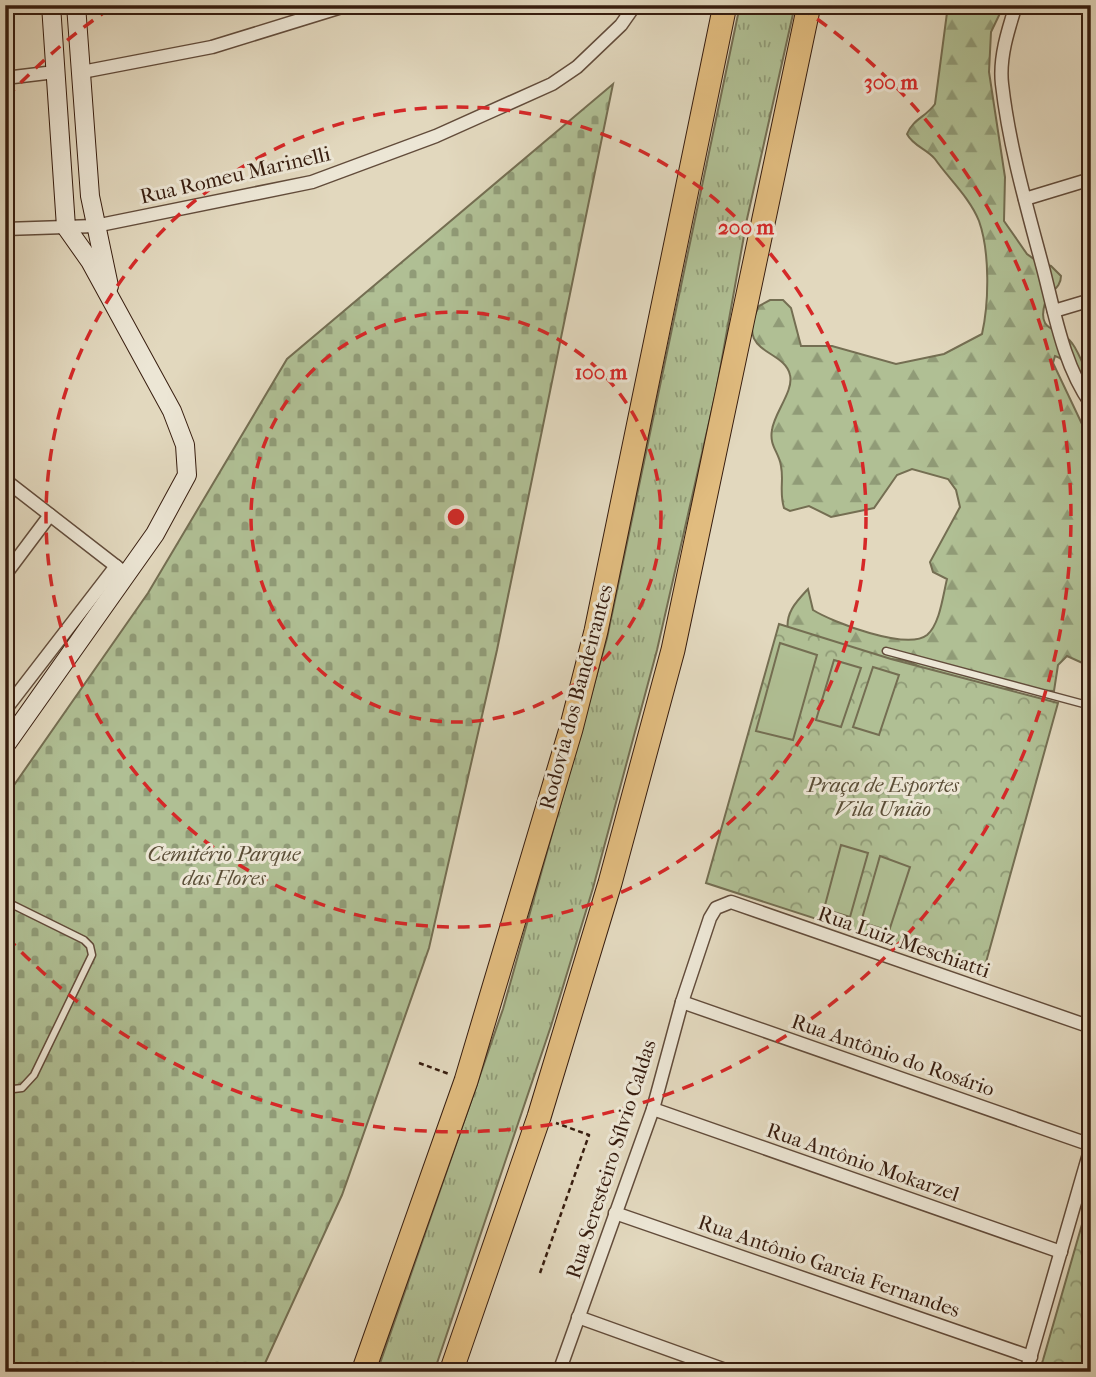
<svg xmlns="http://www.w3.org/2000/svg" width="1096" height="1377" viewBox="0 0 1096 1377" font-family="'IM FELL French Canon',serif">
	<style>
		.grass { fill: url(#grass-tufts); stroke: #746e52; stroke-width: 2 }
		.forest { fill: url(#forest-firs); stroke: #746e52; stroke-width: 2 }
		.cemetery { fill: url(#cemetery-stones); stroke: #746e52; stroke-width: 2 }
		.park { fill: url(#park-crowns); stroke: #746e52; stroke-width: 2 }
		.pitch { fill: #b0bf94; stroke: #746e52; stroke-width: 2 }
		.lines { fill: none; stroke-linecap: round; stroke-linejoin: round }
		.service-casing { stroke: #624c3b; stroke-width: 9 }
		.minor-casing { stroke: #624c3b; stroke-width: 15 }
		.secondary-casing { stroke: #371d0f; stroke-width: 20 }
		.motorway-casing { stroke: #371d0f; stroke-width: 25 }
		.path { stroke: #371d0f; stroke-width: 2.5; stroke-dasharray: 5 3.5; stroke-linecap: butt }
		.service { stroke: #ece6d5; stroke-width: 6 }
		.minor { stroke: #ece6d5; stroke-width: 12 }
		.secondary { stroke: #ece6d5; stroke-width: 18 }
		.motorway { stroke: #e1bc7f; stroke-width: 23 }
		.ring { fill: none; stroke: #d62828; stroke-width: 3.5; stroke-dasharray: 12 9 }
		.labels { text-anchor: middle; stroke-width: 6; stroke-linejoin: round; paint-order: stroke }
		.street-label { font-size: 21px; fill: #371d0f; stroke: #ece6d5 }
		.park-label { font-size: 21px; font-style: italic; fill: #5b4e37; stroke: #ece6d5 }
		.centre { fill: #d62828; stroke: #ece6d5; stroke-width: 3.5 }
		.ring-label { font-size: 21px; text-anchor: middle; font-weight: bold; fill: #d62828; stroke: #ece6d5; stroke-width: 6; stroke-linejoin: round; paint-order: stroke }
	</style>
	<defs>
		<pattern id="grass-tufts" width="24" height="20" patternUnits="userSpaceOnUse" patternTransform="scale(1.75)"><rect width="24" height="20" fill="#b0bf94"/><path d="M3 7l-1-3M5 7V3M7 7l1-3M15 17l-1-3M17 17v-4M19 17l1-3" fill="none" stroke="#909b77"/></pattern>
		<pattern id="forest-firs" width="22" height="20" patternUnits="userSpaceOnUse" patternTransform="scale(1.75)"><rect width="22" height="20" fill="#b0bf94"/><path d="M5 1l3.5 6h-7zM16 11l3.5 6h-7z" fill="#909b77"/></pattern>
		<pattern id="cemetery-stones" width="16" height="16" patternUnits="userSpaceOnUse" patternTransform="scale(1.75)"><rect width="16" height="16" fill="#b0bf94"/><path d="M2 7V4a2 2 0 0 1 4 0v3zM10 15v-3a2 2 0 0 1 4 0v3z" fill="#909b77"/></pattern>
		<pattern id="park-crowns" width="20" height="18" patternUnits="userSpaceOnUse" patternTransform="scale(1.75)"><rect width="20" height="18" fill="#b0bf94"/><path d="M2 6a3 3 0 1 1 6 0M12 15a3 3 0 1 1 6 0" fill="none" stroke="#909b77"/></pattern>
	</defs>
	<rect width="100%" height="100%" fill="#e2d8be"/>
	<filter id="stains"><feTurbulence type="fractalNoise" baseFrequency=".00286" numOctaves="4"/><feColorMatrix values="0 0 0 0 .2 0 0 0 0 .09 0 0 0 0 .02 0 0 0 .5 -.17"/></filter>
	<radialGradient id="worn" r=".72"><stop offset=".6" stop-color="#630" stop-opacity="0"/><stop offset="1" stop-color="#630" stop-opacity=".3"/></radialGradient>
	<polygon class="grass" points="740,5 795,5 747,219 716,392 657,650 593,888 551,1026 434,1372 377,1372 503,1009 607,638"/>
	<path class="forest" d="M948 5H1004L991 32 989 72 1005 177 1004 221 1027 254 1038 262 1051 266 1061 276C1061 289 1048 292 1045 303 1036 334 1060 326 1072 343 1080 354 1085 370 1091 382 1077 382 1070 360 1055 356L1053 363 1091 443V705L1087 665 1067 656 1058 665 1054 691 940 686C906 644 885 667 843 655 824 650 805 639 788 631 785 613 796 602 808 589L813 610C832 622 907 651 927 635 940 624 943 595 947 579L933 572 930 562 960 507 956 490 948 479 912 469 897 475 874 508 831 517 809 506 790 511 784 508C779 491 784 481 781 466 779 452 769 446 772 430 774 413 794 391 790 375 784 348 734 355 759 306L770 300H783L791 308 801 346H832L896 364 944 354 982 334C989 303 990 252 979 221 970 198 949 179 935 159 927 149 913 146 907 134 913 119 926 117 935 104Z"/>
	<polygon class="cemetery" points="613,84 497,650 429,948 342,1195 261,1372 5,1372 5,798 148,593 287,359"/>
	<g class="park">
		<polygon points="779,624 891,659 1058,703 983,973 706,883"/>
		<polygon points="1091,1193 1091,1372 1039,1372 1043,1360"/>
	</g>
	<g class="pitch">
		<polygon points="780,643 817,655 793,740 756,731"/>
		<polygon points="834,660 861,668 841,727 816,720"/>
		<polygon points="873,667 899,675 879,735 853,727"/>
		<polygon points="841,845 868,853 850,917 824,909"/>
		<polygon points="880,856 910,867 889,931 861,922"/>
	</g>
	<g class="lines">
		<defs>
			<g id="service">
				<polyline points="886,651 1091,706"/>
				<polyline points="5,901 84,940 90,946 92,955 34,1075 22,1088 5,1090"/>
			</g>
			<g id="minor">
				<path d="M1016 5C1008 30 999 58 1002 84 1009 146 1027 208 1043 268 1055 314 1063 364 1091 404"/>
				<polyline points="82,72 212,47 348,5"/>
				<polyline points="5,78 55,72"/>
				<polyline points="1025,199 1091,179"/>
				<polyline points="5,229 95,226 312,182 436,136 552,84 577,67 621,25 635,5"/>
				<polyline points="1054,311 1091,300"/>
				<polyline points="5,480 121,570"/>
				<polyline points="5,575 50,515"/>
				<polyline points="5,710 116,566"/>
				<polyline points="682,1002 1091,1145"/>
				<polyline points="653,1109 1061,1252"/>
				<polyline points="615,1213 1031,1357"/>
				<polyline points="578,1317 731,1372"/>
				<polyline points="559,1372 653,1109 682,1002 710,918 716,908 731,902 1091,1027"/>
				<polyline points="1026,1372 1091,1147"/>
			</g>
			<g id="secondary">
				<polyline points="76,5 90,196 109,286"/>
				<polyline points="5,746 155,534 187,475 185,445 172,411 90,261 66,227 51,5"/>
			</g>
			<g id="motorway">
				<polyline points="363,1372 466,1081 571,729 596,631 725,5"/>
				<polyline points="451,1372 539,1117 610,883 673,650 809,5"/>
			</g>
		</defs>
		<use href="#service" class="service-casing"/>
		<use href="#minor" class="minor-casing"/>
		<use href="#secondary" class="secondary-casing"/>
		<use href="#motorway" class="motorway-casing"/>
		<g class="path">
			<polyline points="419,1063 449,1074"/>
			<polyline points="540,1273 589,1135 556,1123"/>
		</g>
		<use href="#service" class="service"/>
		<use href="#minor" class="minor"/>
		<use href="#secondary" class="secondary"/>
		<use href="#motorway" class="motorway"/>
	</g>
	<g class="ring">
		<circle cx="456" cy="517" r="205"/>
		<circle cx="456" cy="517" r="410"/>
		<path d="M6 98A615 615 0 0 1 112 7M800 7A615 615 0 1 1 6 936"/>
	</g>
	<g class="labels">
		<g class="street-label">
			<text transform="translate(235 175) rotate(-13)" y="7">Rua Romeu Marinelli</text>
			<text transform="translate(576 697) rotate(-75)" y="7">Rodovia dos Bandeirantes</text>
			<text transform="translate(904 942) rotate(19)" y="7">Rua Luiz Meschiatti</text>
			<text transform="translate(893 1055) rotate(19)" y="7">Rua Antônio do Rosário</text>
			<text transform="translate(611 1159) rotate(-72)" y="7">Rua Seresteiro Sílvio Caldas</text>
			<text transform="translate(863 1162) rotate(19)" y="7">Rua Antônio Mokarzel</text>
			<text transform="translate(829 1266) rotate(19)" y="7">Rua Antônio Garcia Fernandes</text>
		</g>
		<g class="park-label">
			<text x="883" y="792">Praça de Esportes<tspan x="883" dy="24">Vila União</tspan></text>
			<text x="224" y="861">Cemitério Parque<tspan x="224" dy="24">das Flores</tspan></text>
		</g>
	</g>
	<circle cx="456" cy="517" r="10" class="centre"/>
	<g class="ring-label">
		<text x="891" y="89">300 m</text>
		<text x="746" y="234">200 m</text>
		<text x="601" y="379">100 m</text>
	</g>
	<rect width="1096" height="1377" fill="none" stroke="#e2d8be" stroke-width="28"/>
	<rect x="7" y="7" width="1082" height="1363" fill="none" stroke="#371d0f" stroke-width="3.5"/>
	<rect x="14" y="14" width="1068" height="1349" fill="none" stroke="#371d0f" stroke-width="2"/>
	<rect width="100%" height="100%" filter="url(#stains)"/>
	<rect width="100%" height="100%" fill="url(#worn)"/>
</svg>
